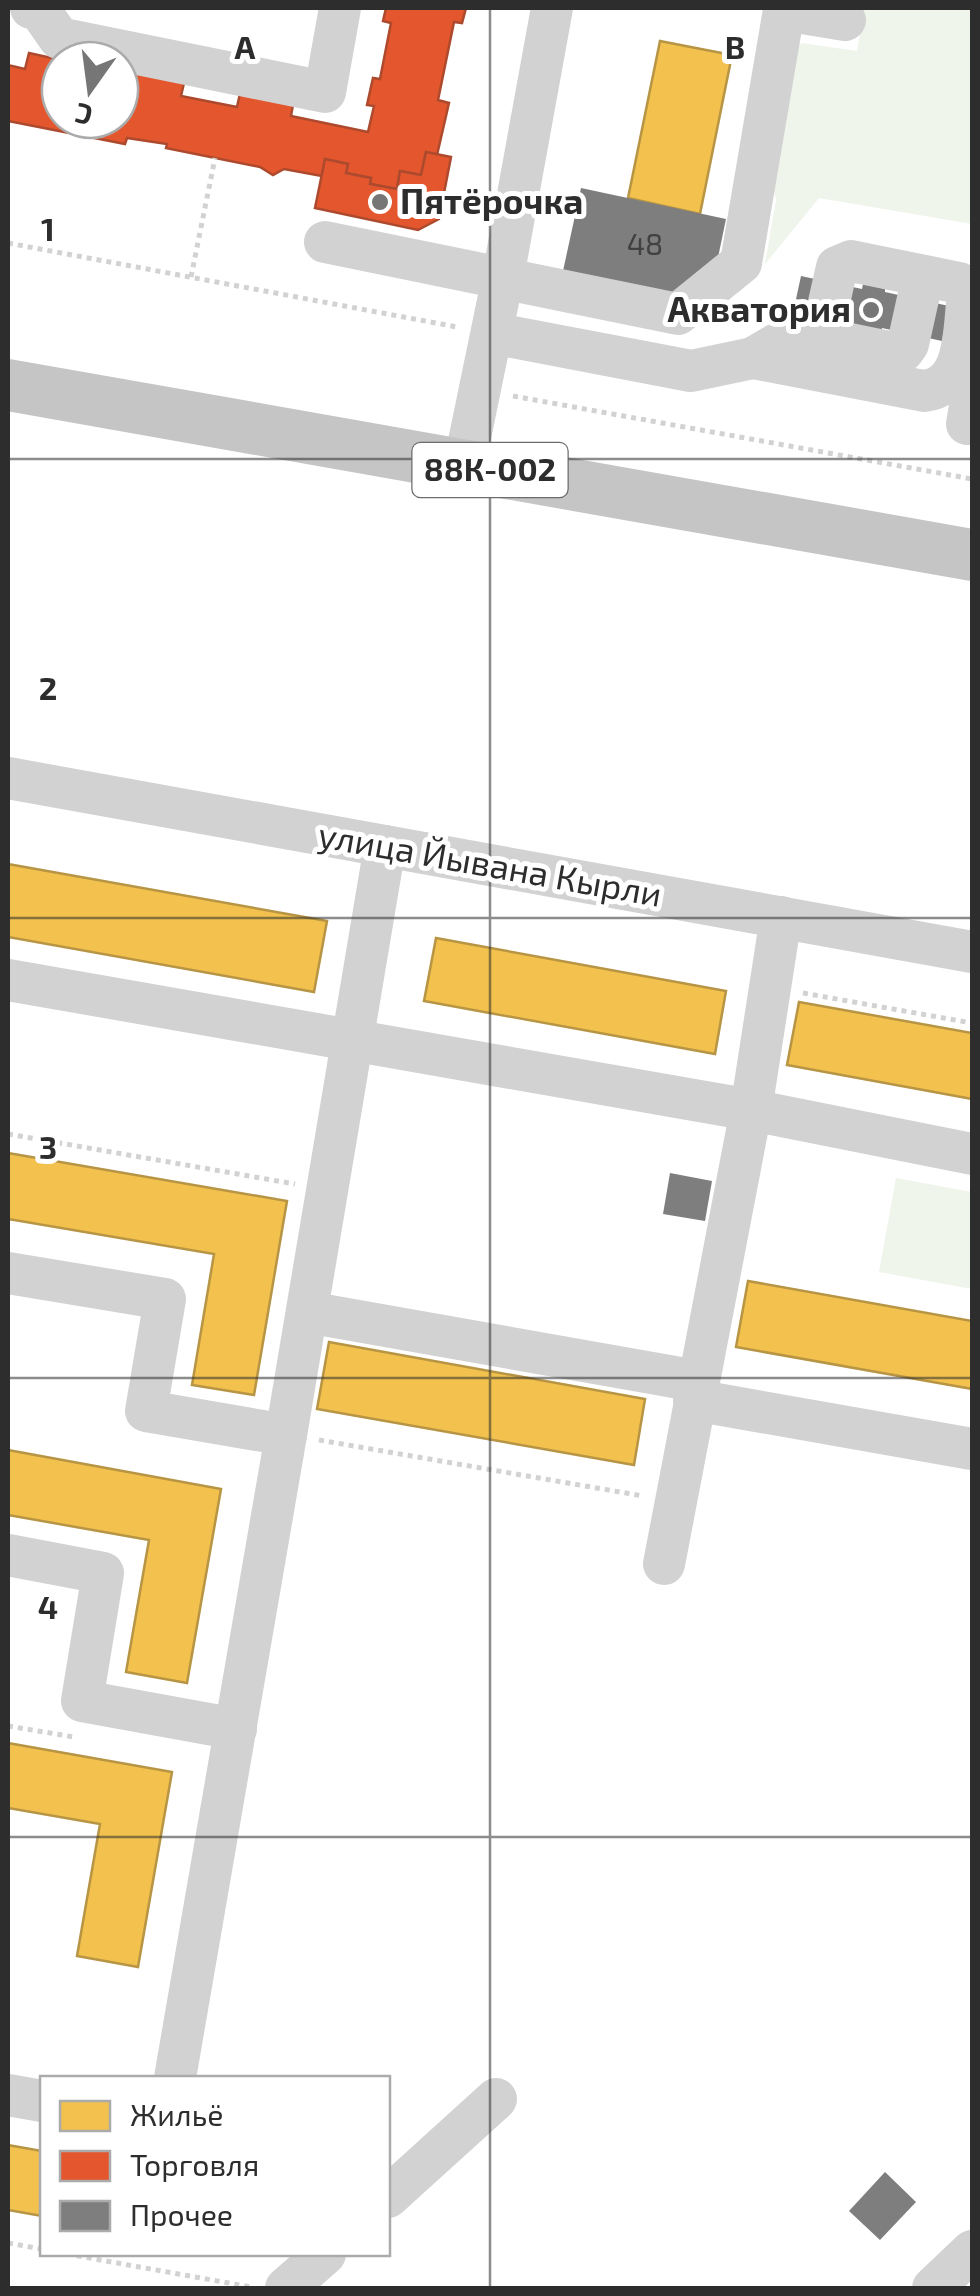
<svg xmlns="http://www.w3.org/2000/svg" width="980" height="2296" viewBox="0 0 980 2296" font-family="'Exo 2',sans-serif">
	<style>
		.green { fill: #eff5eb }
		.homes { fill: #f2c14e; stroke: #b79544; stroke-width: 2.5 }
		.shops { fill: #e4572e; stroke: #ad4a2e; stroke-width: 2.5 }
		.building { fill: #7e7e7e }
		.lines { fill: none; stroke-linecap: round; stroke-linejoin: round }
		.path { stroke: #d2d2d2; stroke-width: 5; stroke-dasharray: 5 5; stroke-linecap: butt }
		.minor { stroke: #d2d2d2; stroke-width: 42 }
		.major { stroke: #c5c5c5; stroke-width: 52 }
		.grid { fill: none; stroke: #2d2d2d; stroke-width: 2.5; stroke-opacity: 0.55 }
		.poi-dot { fill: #767676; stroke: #fff; stroke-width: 4 }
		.labels { text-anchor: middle; stroke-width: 10; stroke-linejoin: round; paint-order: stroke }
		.number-label { font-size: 30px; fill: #414141 }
		.shield { fill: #fff; stroke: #6c6c6c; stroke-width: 2.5 }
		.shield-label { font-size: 32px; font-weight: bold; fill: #2d2d2d }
		.poi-label { font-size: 35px; font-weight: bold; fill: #2d2d2d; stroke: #fff; text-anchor: start }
		.street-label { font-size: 35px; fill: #2d2d2d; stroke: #fff }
		.grid-label { font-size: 32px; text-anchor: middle; font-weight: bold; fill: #2d2d2d; stroke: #fff; stroke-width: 10; stroke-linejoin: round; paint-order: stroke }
	</style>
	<rect width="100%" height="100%" fill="#fff"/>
	<g class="green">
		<polygon points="864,8 972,8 972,224 819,198 765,264 776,200 769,168 789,51 802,43 857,51"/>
		<polygon points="896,1178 972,1192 972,1289 879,1272"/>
	</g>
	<g class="homes">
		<polygon points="660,41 732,55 700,214 628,198"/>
		<polygon points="8,864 327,921 314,992 8,937"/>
		<polygon points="436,938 726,991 715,1054 424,1001"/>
		<polygon points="799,1002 972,1033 972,1099 787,1065"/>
		<polygon points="8,1153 287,1201 254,1395 192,1385 214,1254 8,1219"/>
		<polygon points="748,1281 972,1321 972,1389 736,1347"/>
		<polygon points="329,1342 645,1399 634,1465 317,1409"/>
		<polygon points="8,1450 221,1489 187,1683 126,1672 149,1540 8,1515"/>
		<polygon points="8,1743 172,1772 138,1967 77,1956 100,1824 8,1808"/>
		<polygon points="8,2145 42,2151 42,2216 8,2210"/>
	</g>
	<g class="shops">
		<polygon points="386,8 466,8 462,23 454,22 438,100 449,103 437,155 426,152 421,175 400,171 397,189 370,184 371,178 346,173 348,164 325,159 322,176 284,169 273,175 260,167 166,148 167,144 127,138 125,144 8,121 8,65 25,69 29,53 61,60 60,120 120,120 120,86 128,87 131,72 184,83 181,96 237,107 241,89 294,99 291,116 368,132 374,106 367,105 373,78 380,79 391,23 383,21"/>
		<polygon points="426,152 451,157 439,219 418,230 315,208 325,159 348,164 346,173 371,178 370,184 397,189 400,171 421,175"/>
	</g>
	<g class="building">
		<polygon points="581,188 726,219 715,272 682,297 563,271"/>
		<polygon points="801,276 862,289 863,284 885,289 885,292 949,306 942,341 882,328 879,338 851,325 793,313"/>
		<polygon points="670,1173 712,1181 705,1221 663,1214"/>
		<polygon points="885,2172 916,2202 880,2240 849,2211"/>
	</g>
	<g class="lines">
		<g class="path">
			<polyline points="8,243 457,327"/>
			<polyline points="191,277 215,158"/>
			<polyline points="513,396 972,479"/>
			<polyline points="803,993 972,1023"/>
			<polyline points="8,1134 295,1184"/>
			<polyline points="319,1440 643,1496"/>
			<polyline points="8,1726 74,1737"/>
			<polyline points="8,2243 42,2249"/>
			<polyline points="67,2254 251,2287"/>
		</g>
		<g class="minor">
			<polyline points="31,8 39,9 59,38 325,92 340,8"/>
			<polyline points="325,242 678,314 741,263 784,10 845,20"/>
			<path d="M851 261 959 283 968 295C963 330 968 385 924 391L753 358 777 344 821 338 837 267Z"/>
			<polyline points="492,333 691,371 753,358"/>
			<polyline points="821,338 894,353 903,351 908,344 923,276"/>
			<polyline points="967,424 972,394"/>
			<polyline points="464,466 503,277 552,8"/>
			<polyline points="8,778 972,952"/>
			<polyline points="8,980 751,1110 972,1154"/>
			<polyline points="8,1273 165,1299 146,1411 286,1435 385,846"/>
			<polyline points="307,1312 697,1381"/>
			<polyline points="694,1400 972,1449"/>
			<polyline points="8,1555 103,1573 82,1701 236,1729"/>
			<polyline points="664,1564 751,1110 781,917"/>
			<polyline points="175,2078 286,1435"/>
			<polyline points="8,2095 42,2101"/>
			<polyline points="388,2197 496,2099"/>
			<polyline points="286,2288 325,2254"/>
			<polyline points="933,2288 972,2251"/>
		</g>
		<polyline class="major" points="8,385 972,555"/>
	</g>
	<path class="grid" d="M490 8V2288M8 459H972M8 918H972M8 1378H972M8 1837H972"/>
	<g class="poi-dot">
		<circle cx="380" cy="202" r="10"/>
		<circle cx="871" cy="310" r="10"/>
	</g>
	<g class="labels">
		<g class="number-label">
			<text x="645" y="255">48</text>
		</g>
		<rect class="shield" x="412.5" y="443" width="155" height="54" rx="8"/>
		<g class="shield-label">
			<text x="490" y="481">88К-002</text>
		</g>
		<g class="poi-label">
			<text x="400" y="214">Пятёрочка</text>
			<text x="851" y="322" text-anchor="end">Акватория</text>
		</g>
		<g class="street-label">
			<text transform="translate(490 865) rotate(10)" y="12">улица Йывана Кырли</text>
		</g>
	</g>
	<g class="grid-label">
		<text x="245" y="59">A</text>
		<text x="735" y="59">B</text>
		<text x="48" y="241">1</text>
		<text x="48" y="700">2</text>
		<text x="48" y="1159">3</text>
		<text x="48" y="1619">4</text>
	</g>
	<rect width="980" height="2296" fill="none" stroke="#2d2d2d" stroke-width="20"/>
	<rect x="40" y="2076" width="350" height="180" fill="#ffffff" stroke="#ababab" stroke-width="2.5"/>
	<rect x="60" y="2101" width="50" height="30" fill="#f2c14e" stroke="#ababab" stroke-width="2.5"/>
	<text x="130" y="2126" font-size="30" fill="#2d2d2d">Жильё</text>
	<rect x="60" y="2151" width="50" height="30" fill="#e4572e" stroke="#ababab" stroke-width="2.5"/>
	<text x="130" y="2176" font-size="30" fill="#2d2d2d">Торговля</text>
	<rect x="60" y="2201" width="50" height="30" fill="#7e7e7e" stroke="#ababab" stroke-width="2.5"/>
	<text x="130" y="2226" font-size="30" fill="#2d2d2d">Прочее</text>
	<g transform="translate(90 90) rotate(194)"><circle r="48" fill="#ffffff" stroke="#ababab" stroke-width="2.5"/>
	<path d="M0-8L18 38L0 25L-18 38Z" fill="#767676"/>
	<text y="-15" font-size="28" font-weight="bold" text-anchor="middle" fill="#2d2d2d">С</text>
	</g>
</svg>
